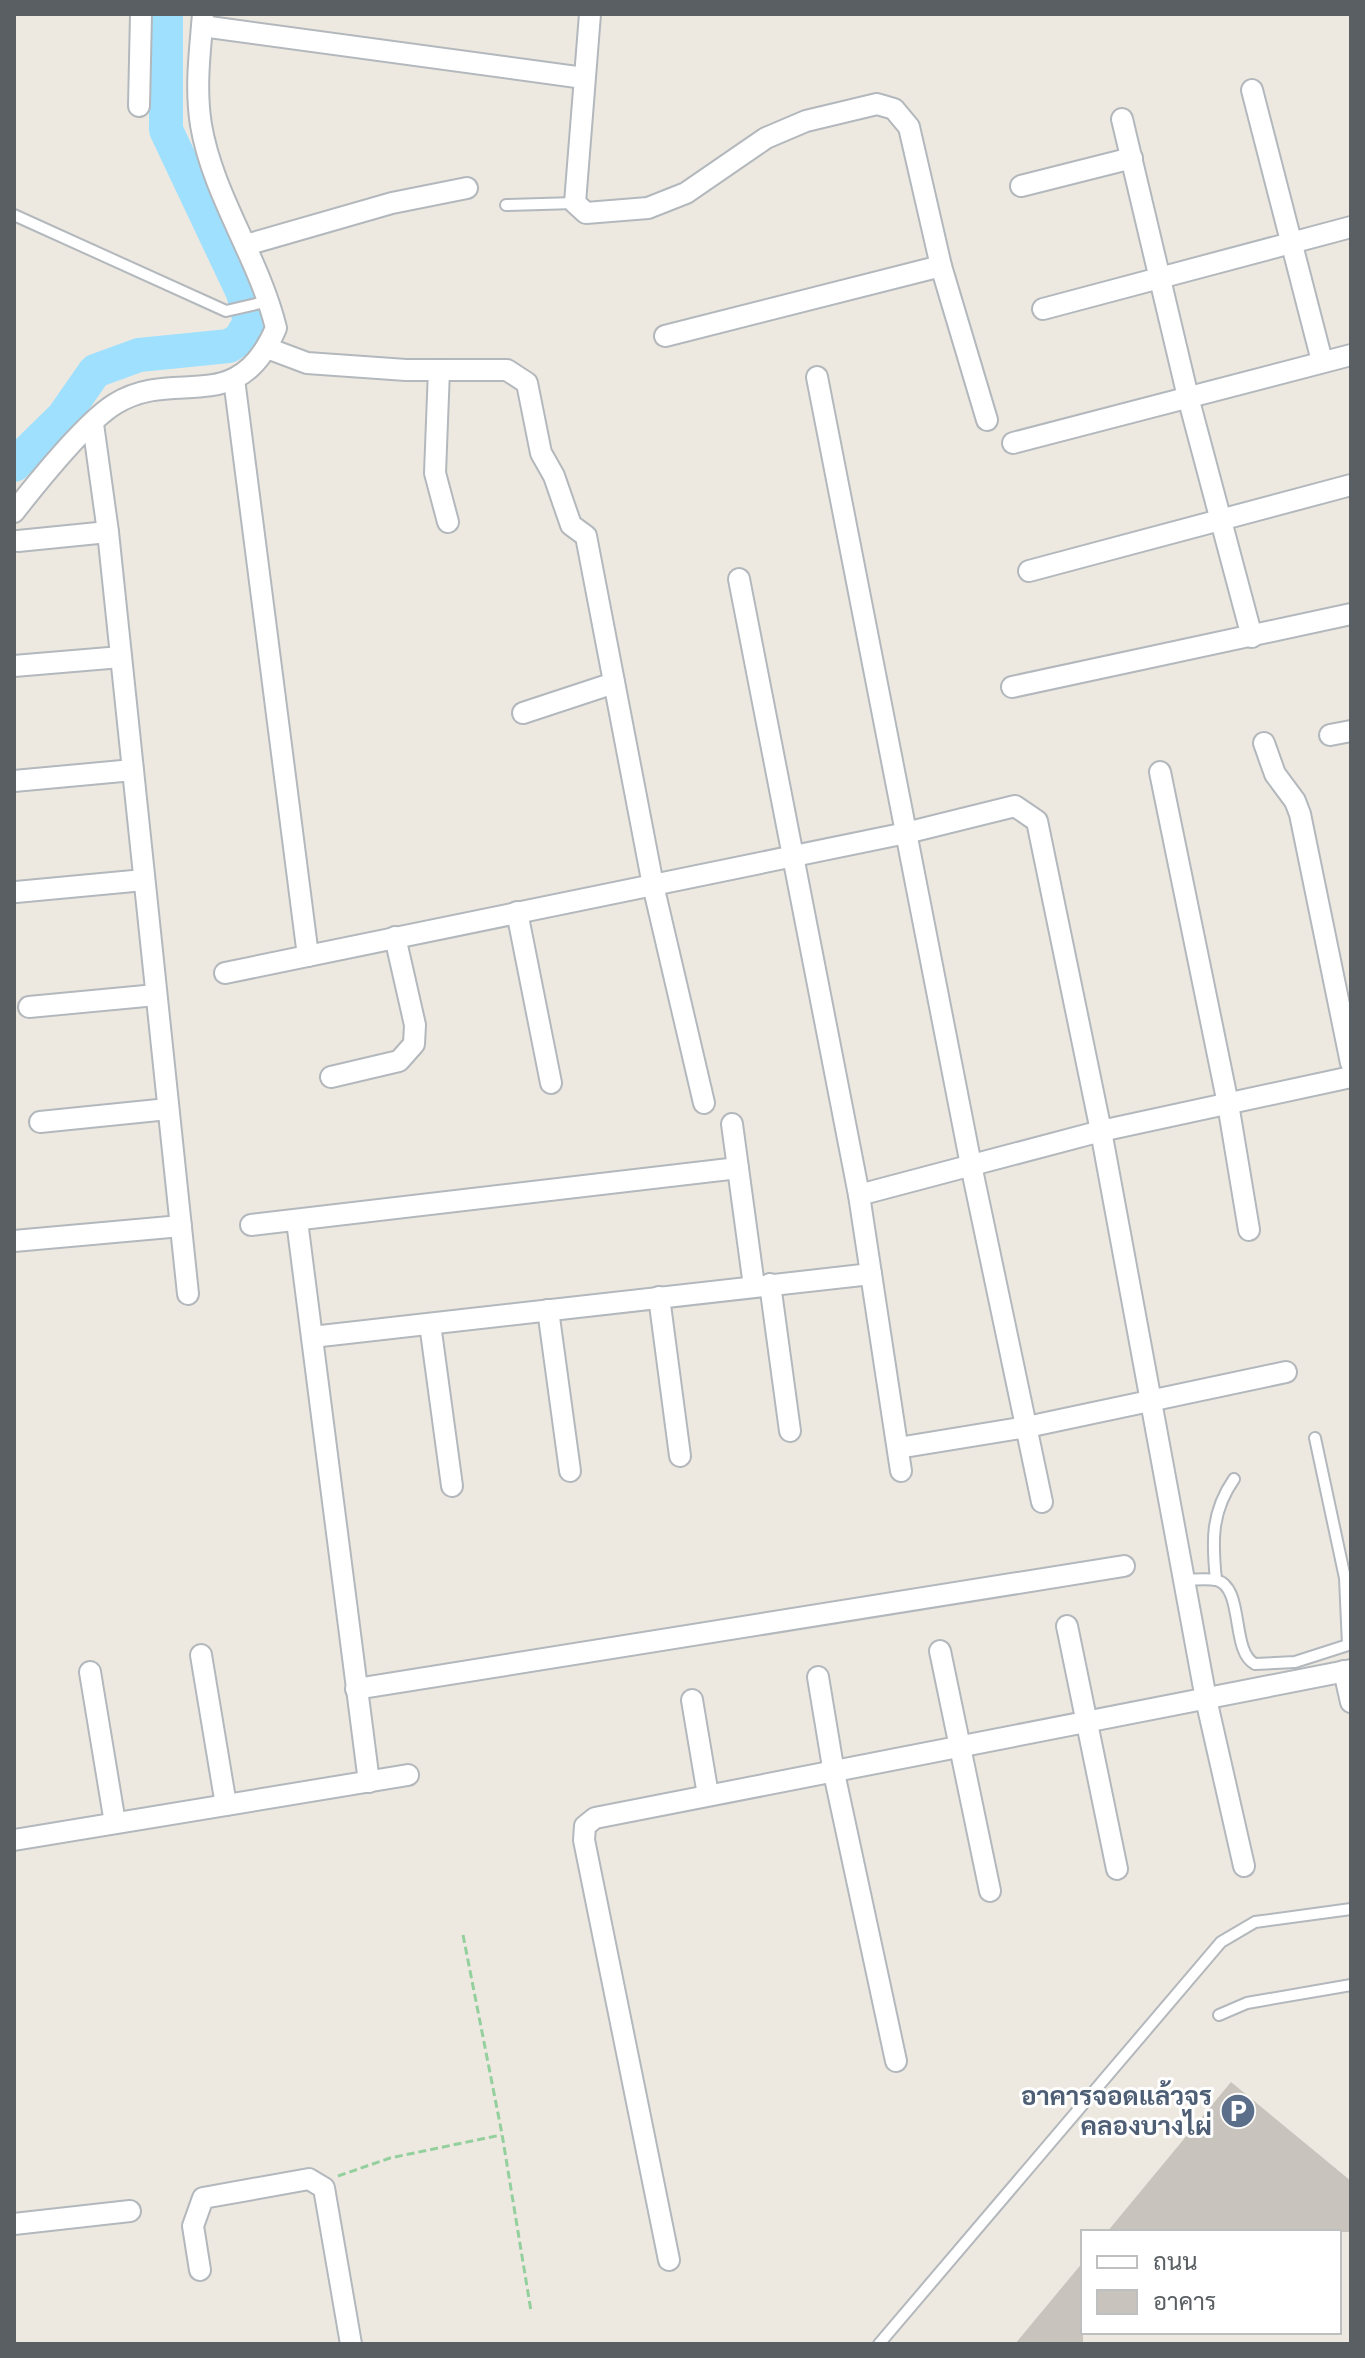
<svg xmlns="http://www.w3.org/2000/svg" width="1365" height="2358" viewBox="0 0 1365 2358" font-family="Lato,Sarabun,sans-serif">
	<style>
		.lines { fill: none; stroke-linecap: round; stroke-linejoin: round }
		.river { stroke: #9fe0ff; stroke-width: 34 }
		.building { fill: #c8c4bd }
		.lane-casing { stroke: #b3b8bd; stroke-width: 14 }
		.street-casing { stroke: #b3b8bd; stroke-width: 24 }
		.path { stroke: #94d09e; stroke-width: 3; stroke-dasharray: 8 4; stroke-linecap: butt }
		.lane { stroke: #fff; stroke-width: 10 }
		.street { stroke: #fff; stroke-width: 20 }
		.labels { text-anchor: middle; stroke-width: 6; stroke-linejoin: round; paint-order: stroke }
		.service-label { font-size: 26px; font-weight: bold; fill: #4e5e75; stroke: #fff; text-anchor: end }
	</style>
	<rect width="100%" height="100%" fill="#eee9e0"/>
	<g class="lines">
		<polyline class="river" points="14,465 63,417 95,371 139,355 229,346 240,339 250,322 243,293 166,130 166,14"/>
	</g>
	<g class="building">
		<polygon points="1231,2082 1351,2181 1351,2232 1107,2232"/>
		<polygon points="1083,2262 1083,2344 1015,2344"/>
	</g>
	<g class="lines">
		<defs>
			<g id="lane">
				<polyline points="506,205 575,203"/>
				<polyline points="14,215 226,311 269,301"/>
				<path d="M1184 1580C1194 1580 1206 1578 1216 1580 1245 1587 1230 1651 1255 1664L1295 1662 1348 1645 1345 1578 1315 1438"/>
				<path d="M1216 1580C1212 1541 1211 1512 1234 1479"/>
				<polyline points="1219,2015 1247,2003 1351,1985"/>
				<polyline points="879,2344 1221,1942 1255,1922 1351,1909"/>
			</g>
			<g id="street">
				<polyline points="590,14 575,203 586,213 648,208 686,193 766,138 806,121 877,104 894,109 909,127 941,266 987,420"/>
				<polyline points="202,26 584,78"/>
				<polyline points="1252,90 1322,361"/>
				<polyline points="139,106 141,14"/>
				<polyline points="1122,119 1188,397 1252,637"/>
				<polyline points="1021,186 1132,158"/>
				<polyline points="246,245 392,203 467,188"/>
				<polyline points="1043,309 1351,227"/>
				<polyline points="665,336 941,266"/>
				<polyline points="267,348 307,363 406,370 507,370 527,383 541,453 554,476 571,525 586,536 653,885 704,1103"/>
				<polyline points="439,370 435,473 448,522"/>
				<polyline points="817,377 971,1165 1042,1502"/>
				<polyline points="234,379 308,956"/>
				<polyline points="93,424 108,532 188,1294"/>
				<polyline points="1013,443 1351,355"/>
				<path d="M14 512C36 484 87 421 115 404 176 366 237 420 276 328 259 258 213 196 201 125 195 87 200 52 203 14"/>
				<polyline points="18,541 108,532"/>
				<polyline points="1029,571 1351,485"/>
				<polyline points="739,579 859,1195 901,1471"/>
				<polyline points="14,666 121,657"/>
				<polyline points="1012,687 1351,614"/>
				<polyline points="523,713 614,683"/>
				<polyline points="1330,735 1351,731"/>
				<polyline points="1264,743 1275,774 1295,801 1300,814 1351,1063"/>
				<polyline points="1160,772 1228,1104 1249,1230"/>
				<polyline points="14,781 133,770"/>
				<polyline points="16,892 144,880"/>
				<polyline points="517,912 551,1083"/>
				<polyline points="225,973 906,833 1015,806 1037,821 1101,1131 1206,1699 1244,1866"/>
				<polyline points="29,1007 156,995"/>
				<polyline points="331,1077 399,1061 414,1044 415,1025 395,937"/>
				<polyline points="40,1122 168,1109"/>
				<polyline points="732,1124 754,1286"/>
				<polyline points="859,1195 1101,1131 1351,1077"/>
				<polyline points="297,1221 369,1782"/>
				<polyline points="251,1225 738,1168"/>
				<polyline points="14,1241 181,1226"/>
				<polyline points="770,1284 790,1431"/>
				<polyline points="659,1297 680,1456"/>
				<polyline points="548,1310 570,1471"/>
				<polyline points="430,1324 452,1486"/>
				<polyline points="312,1337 871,1274"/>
				<polyline points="898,1448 1027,1427 1286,1372"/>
				<polyline points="1067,1626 1117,1869"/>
				<polyline points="940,1651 990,1891"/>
				<polyline points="201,1655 226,1805"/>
				<polyline points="1344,1671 1351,1702"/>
				<polyline points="90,1672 115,1823"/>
				<polyline points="818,1677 834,1773 896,2061"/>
				<polyline points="356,1689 1124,1566"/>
				<polyline points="692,1700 708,1795"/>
				<polyline points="14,1840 408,1775"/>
				<polyline points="14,2224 130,2211"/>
				<polyline points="669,2260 584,1840 585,1826 595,1818 1351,1670"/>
				<polyline points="200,2270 193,2226 203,2198 309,2179 324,2188 351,2344"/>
			</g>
		</defs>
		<use href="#lane" class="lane-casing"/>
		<use href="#street" class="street-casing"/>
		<g class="path">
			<polyline points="463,1935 502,2134 531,2311"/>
			<polyline points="338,2176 390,2158 501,2135"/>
		</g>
		<use href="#lane" class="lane"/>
		<use href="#street" class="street"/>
	</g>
	<defs>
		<symbol id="parking-disc" viewBox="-11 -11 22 22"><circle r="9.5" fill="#5c6f8a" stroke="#fff"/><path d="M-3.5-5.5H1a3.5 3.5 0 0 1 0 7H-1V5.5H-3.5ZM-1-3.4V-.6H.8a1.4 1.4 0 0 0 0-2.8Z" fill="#fff"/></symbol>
	</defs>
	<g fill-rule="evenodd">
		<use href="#parking-disc" x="1218" y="2091" width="40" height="40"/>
	</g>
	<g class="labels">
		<g class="service-label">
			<text x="1212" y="2105">อาคารจอดแล้วจร<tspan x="1212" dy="30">คลองบางไผ่</tspan></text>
		</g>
	</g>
	<rect width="1365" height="2358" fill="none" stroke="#595f63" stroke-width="32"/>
	<rect x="1081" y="2230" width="260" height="104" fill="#ffffff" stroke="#bdbfc1" stroke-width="2"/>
	<rect x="1097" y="2256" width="40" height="12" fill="#ffffff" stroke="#bdbfc1" stroke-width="2"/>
	<text x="1153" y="2270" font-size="24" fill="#595f63">ถนน</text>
	<rect x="1097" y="2290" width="40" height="24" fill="#c8c4bd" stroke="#bdbfc1" stroke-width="2"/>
	<text x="1153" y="2310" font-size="24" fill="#595f63">อาคาร</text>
</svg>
